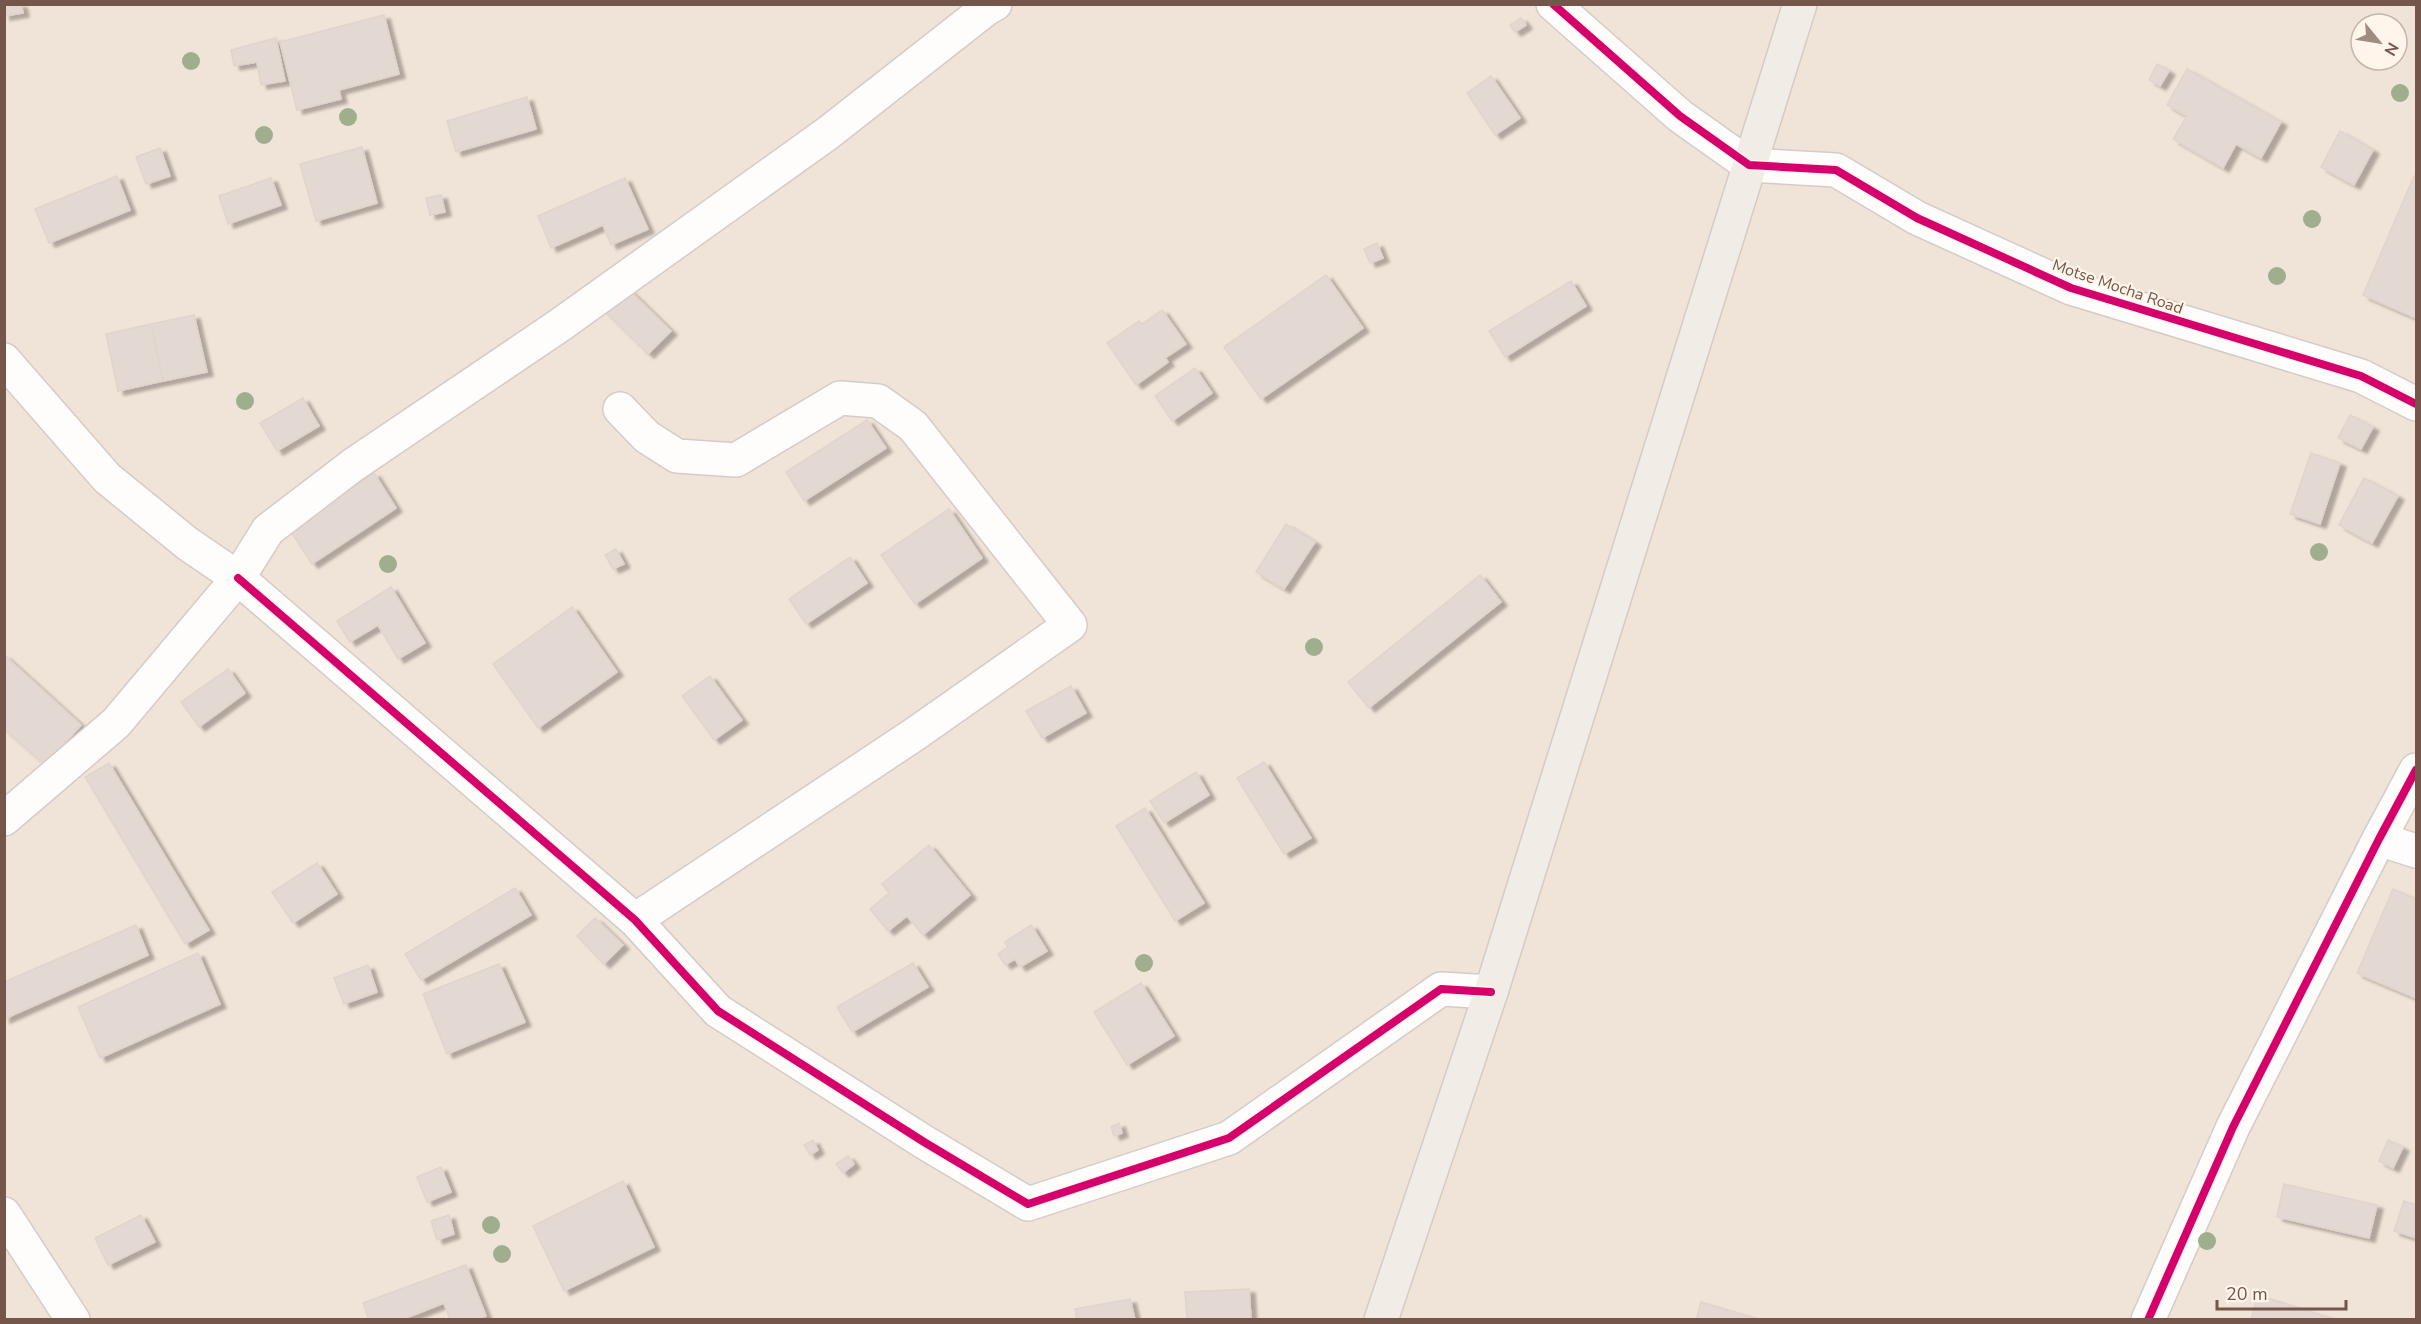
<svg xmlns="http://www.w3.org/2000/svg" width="2421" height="1324" viewBox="0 0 2421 1324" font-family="'Nunito Sans',sans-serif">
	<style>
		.residential { fill: #f0e3d7; fill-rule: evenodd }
		.building { fill: #e3d9d2; stroke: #e0d4cc; stroke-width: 1.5; filter: url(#shadow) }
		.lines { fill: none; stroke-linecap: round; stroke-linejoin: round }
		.minor-casing { stroke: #d5ccc7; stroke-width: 36 }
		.major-casing { stroke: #d5cbc6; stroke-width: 36 }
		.minor { stroke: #fefdfc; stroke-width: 33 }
		.major { stroke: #f2ece6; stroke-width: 33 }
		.cycleway-casing { stroke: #fff5eb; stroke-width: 11 }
		.cycleway { stroke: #d6006c; stroke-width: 8 }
		.tree { fill: #9faf8e }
		.labels { text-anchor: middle; stroke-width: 4.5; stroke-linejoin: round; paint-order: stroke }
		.street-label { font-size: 16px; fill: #74564a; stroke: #fff5eb }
	</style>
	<defs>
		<filter id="shadow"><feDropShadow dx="6" dy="4" stdDeviation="1.5" flood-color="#0004"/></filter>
	</defs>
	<rect width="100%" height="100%" fill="#f7f1ea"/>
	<path class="residential" d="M5 5H2416V1319H5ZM2361 24H2397V60H2361Z"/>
	<g class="building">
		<polygon points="4,4 21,4 23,13 4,16"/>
		<polygon points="384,15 399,74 339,90 341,99 297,110 280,42"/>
		<polygon points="1521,18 1526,25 1515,32 1510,25"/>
		<polygon points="276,38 285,81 261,85 257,62 234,66 231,50"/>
		<polygon points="2157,64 2169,71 2160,86 2149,80"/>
		<polygon points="2187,69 2281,122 2261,158 2236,144 2223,168 2173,139 2187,116 2167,105"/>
		<polygon points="1491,76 1520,118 1495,135 1467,93"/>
		<polygon points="527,97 536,129 456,152 447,121"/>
		<polygon points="2340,131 2373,150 2354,185 2321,167"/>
		<polygon points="362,147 377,203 316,221 300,164"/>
		<polygon points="160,148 170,176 146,184 136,157"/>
		<polygon points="117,176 130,210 49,243 35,209"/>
		<polygon points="2414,176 2416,177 2416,318 2363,295"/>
		<polygon points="271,178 281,205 228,224 219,196"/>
		<polygon points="625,178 648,229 611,245 603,225 551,248 538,216"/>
		<polygon points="441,195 445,212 430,215 426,198"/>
		<polygon points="1377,243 1383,258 1370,263 1364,249"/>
		<polygon points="1326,275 1363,328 1261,399 1224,347"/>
		<polygon points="1571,281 1586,306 1505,357 1489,331"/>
		<polygon points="628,289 671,331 648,354 605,312"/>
		<polygon points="1162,310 1186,344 1165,358 1168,362 1136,385 1107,343 1139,321 1142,324"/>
		<polygon points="194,315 207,372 163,381 151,324"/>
		<polygon points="151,324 163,381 118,391 106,334"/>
		<polygon points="1195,368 1212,393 1172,421 1155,396"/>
		<polygon points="303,398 319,426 277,451 260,423"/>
		<polygon points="2350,415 2373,427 2361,449 2338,438"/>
		<polygon points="867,420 886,448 804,501 786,472"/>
		<polygon points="2311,453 2340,463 2320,524 2290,514"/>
		<polygon points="374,473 396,508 312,564 289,529"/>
		<polygon points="2364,478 2398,496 2372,543 2339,525"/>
		<polygon points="949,509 982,558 915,604 881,555"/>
		<polygon points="1286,524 1315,542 1284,589 1256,572"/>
		<polygon points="616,549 624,564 613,569 605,555"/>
		<polygon points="850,557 867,583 806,624 789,599"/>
		<polygon points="1480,575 1501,602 1369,708 1348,682"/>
		<polygon points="391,587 425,643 398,659 378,625 350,642 337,621"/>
		<polygon points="572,607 617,672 538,728 493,664"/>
		<polygon points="4,655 81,725 45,765 4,729"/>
		<polygon points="228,669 245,693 199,727 181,702"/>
		<polygon points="710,676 742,720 714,740 682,696"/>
		<polygon points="1071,686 1086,713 1042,738 1026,711"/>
		<polygon points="1264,762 1311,838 1284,854 1237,778"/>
		<polygon points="109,763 209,930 185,944 85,777"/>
		<polygon points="1196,772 1209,795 1164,823 1150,801"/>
		<polygon points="1145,808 1204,903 1175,921 1116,826"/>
		<polygon points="929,845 970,895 923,935 907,916 888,931 870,909 889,893 882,884"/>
		<polygon points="317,863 337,894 293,923 272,892"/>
		<polygon points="515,888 531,915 421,980 405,954"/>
		<polygon points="2393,889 2416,899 2416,998 2357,973"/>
		<polygon points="595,918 623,945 604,964 577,936"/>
		<polygon points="136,925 148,955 4,1019 4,982"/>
		<polygon points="1031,925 1047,951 1020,967 1015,959 1005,965 998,954 1008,947 1005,942"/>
		<polygon points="198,953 220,1004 100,1058 78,1007"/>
		<polygon points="913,963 928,987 852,1032 837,1007"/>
		<polygon points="499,964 525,1022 447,1054 423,994"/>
		<polygon points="368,965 377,992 344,1004 334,978"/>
		<polygon points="1141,983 1174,1036 1127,1065 1094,1012"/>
		<polygon points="1119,1123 1122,1133 1114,1136 1111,1127"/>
		<polygon points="813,1140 818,1150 810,1155 804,1145"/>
		<polygon points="2388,1140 2403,1147 2393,1168 2379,1161"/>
		<polygon points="848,1156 854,1164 843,1173 836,1164"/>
		<polygon points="441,1167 451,1192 427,1202 417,1177"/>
		<polygon points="623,1181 654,1247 564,1291 533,1226"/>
		<polygon points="2284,1184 2377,1205 2369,1238 2277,1217"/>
		<polygon points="2404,1201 2416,1205 2416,1238 2394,1231"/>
		<polygon points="141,1215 155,1242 108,1265 95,1238"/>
		<polygon points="449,1215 454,1234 437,1240 431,1221"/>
		<polygon points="466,1265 486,1316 477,1320 450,1320 444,1303 401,1320 369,1320 363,1303"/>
		<polygon points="1249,1289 1251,1320 1187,1320 1185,1292"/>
		<polygon points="2258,1295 2338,1320 2251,1320"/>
		<polygon points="1130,1299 1135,1320 1077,1320 1075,1309"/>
		<polygon points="1701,1302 1762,1320 1696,1320"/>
	</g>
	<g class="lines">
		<defs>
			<g id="minor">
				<polyline points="1553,4 1680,116 1749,165 1836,170 1917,218 2071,288 2361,376 2416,404"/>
				<polyline points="4,360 107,478 188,544 238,578 268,530 353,465 560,325 828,133 986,9 995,4"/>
				<polyline points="620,409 647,437 677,456 736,460 840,398 878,401 913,426 1070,625 915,734 635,920"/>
				<polyline points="4,819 116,723 238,578 635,920 718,1011 924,1142 1028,1204 1229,1138 1441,989 1491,992"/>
				<polyline points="2379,839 2416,851"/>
				<polyline points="4,1214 73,1320"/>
				<polyline points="2148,1320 2233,1127 2379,839 2416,770"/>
			</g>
			<polyline id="major" points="1381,1320 1491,992 1800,4"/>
		</defs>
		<use href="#minor" class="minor-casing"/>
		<use href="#major" class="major-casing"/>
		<use href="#minor" class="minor"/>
		<use href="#major" class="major"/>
		<defs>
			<g id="cycleway">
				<polyline points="1553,4 1680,116 1749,165 1836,170 1917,218 2071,288 2361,376 2416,404"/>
				<polyline points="238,578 635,920 718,1011 924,1142 1028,1204 1229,1138 1441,989 1491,992"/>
				<polyline points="2148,1320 2233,1127 2379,839 2416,770"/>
			</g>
		</defs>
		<use href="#cycleway" class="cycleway-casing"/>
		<use href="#cycleway" class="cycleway"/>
	</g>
	<g class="tree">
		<circle cx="191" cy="61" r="9"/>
		<circle cx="2400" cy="93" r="9"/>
		<circle cx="348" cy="117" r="9"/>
		<circle cx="264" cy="135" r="9"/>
		<circle cx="2312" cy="219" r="9"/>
		<circle cx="2277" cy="276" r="9"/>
		<circle cx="245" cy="401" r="9"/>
		<circle cx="2319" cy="552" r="9"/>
		<circle cx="388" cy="564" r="9"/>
		<circle cx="1314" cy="647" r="9"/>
		<circle cx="1144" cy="963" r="9"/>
		<circle cx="491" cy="1225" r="9"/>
		<circle cx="2207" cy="1241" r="9"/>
		<circle cx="502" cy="1254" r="9"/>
	</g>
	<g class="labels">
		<g class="street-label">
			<text transform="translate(2118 286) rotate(19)" y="6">Motse Mocha Road</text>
		</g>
	</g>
	<rect width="2421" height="1324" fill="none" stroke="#74564a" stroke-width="12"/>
	<g transform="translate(2379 42) rotate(120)"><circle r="28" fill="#fff5eb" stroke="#c7b5ab" stroke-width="1.5"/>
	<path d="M0-4.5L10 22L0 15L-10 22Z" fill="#a28c82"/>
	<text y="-9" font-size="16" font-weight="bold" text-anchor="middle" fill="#74564a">N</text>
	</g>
	<path d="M2217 1300v9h129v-9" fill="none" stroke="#74564a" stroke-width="3"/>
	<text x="2226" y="1300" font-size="18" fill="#74564a" stroke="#fff5eb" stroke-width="4.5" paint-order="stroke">20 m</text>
</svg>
